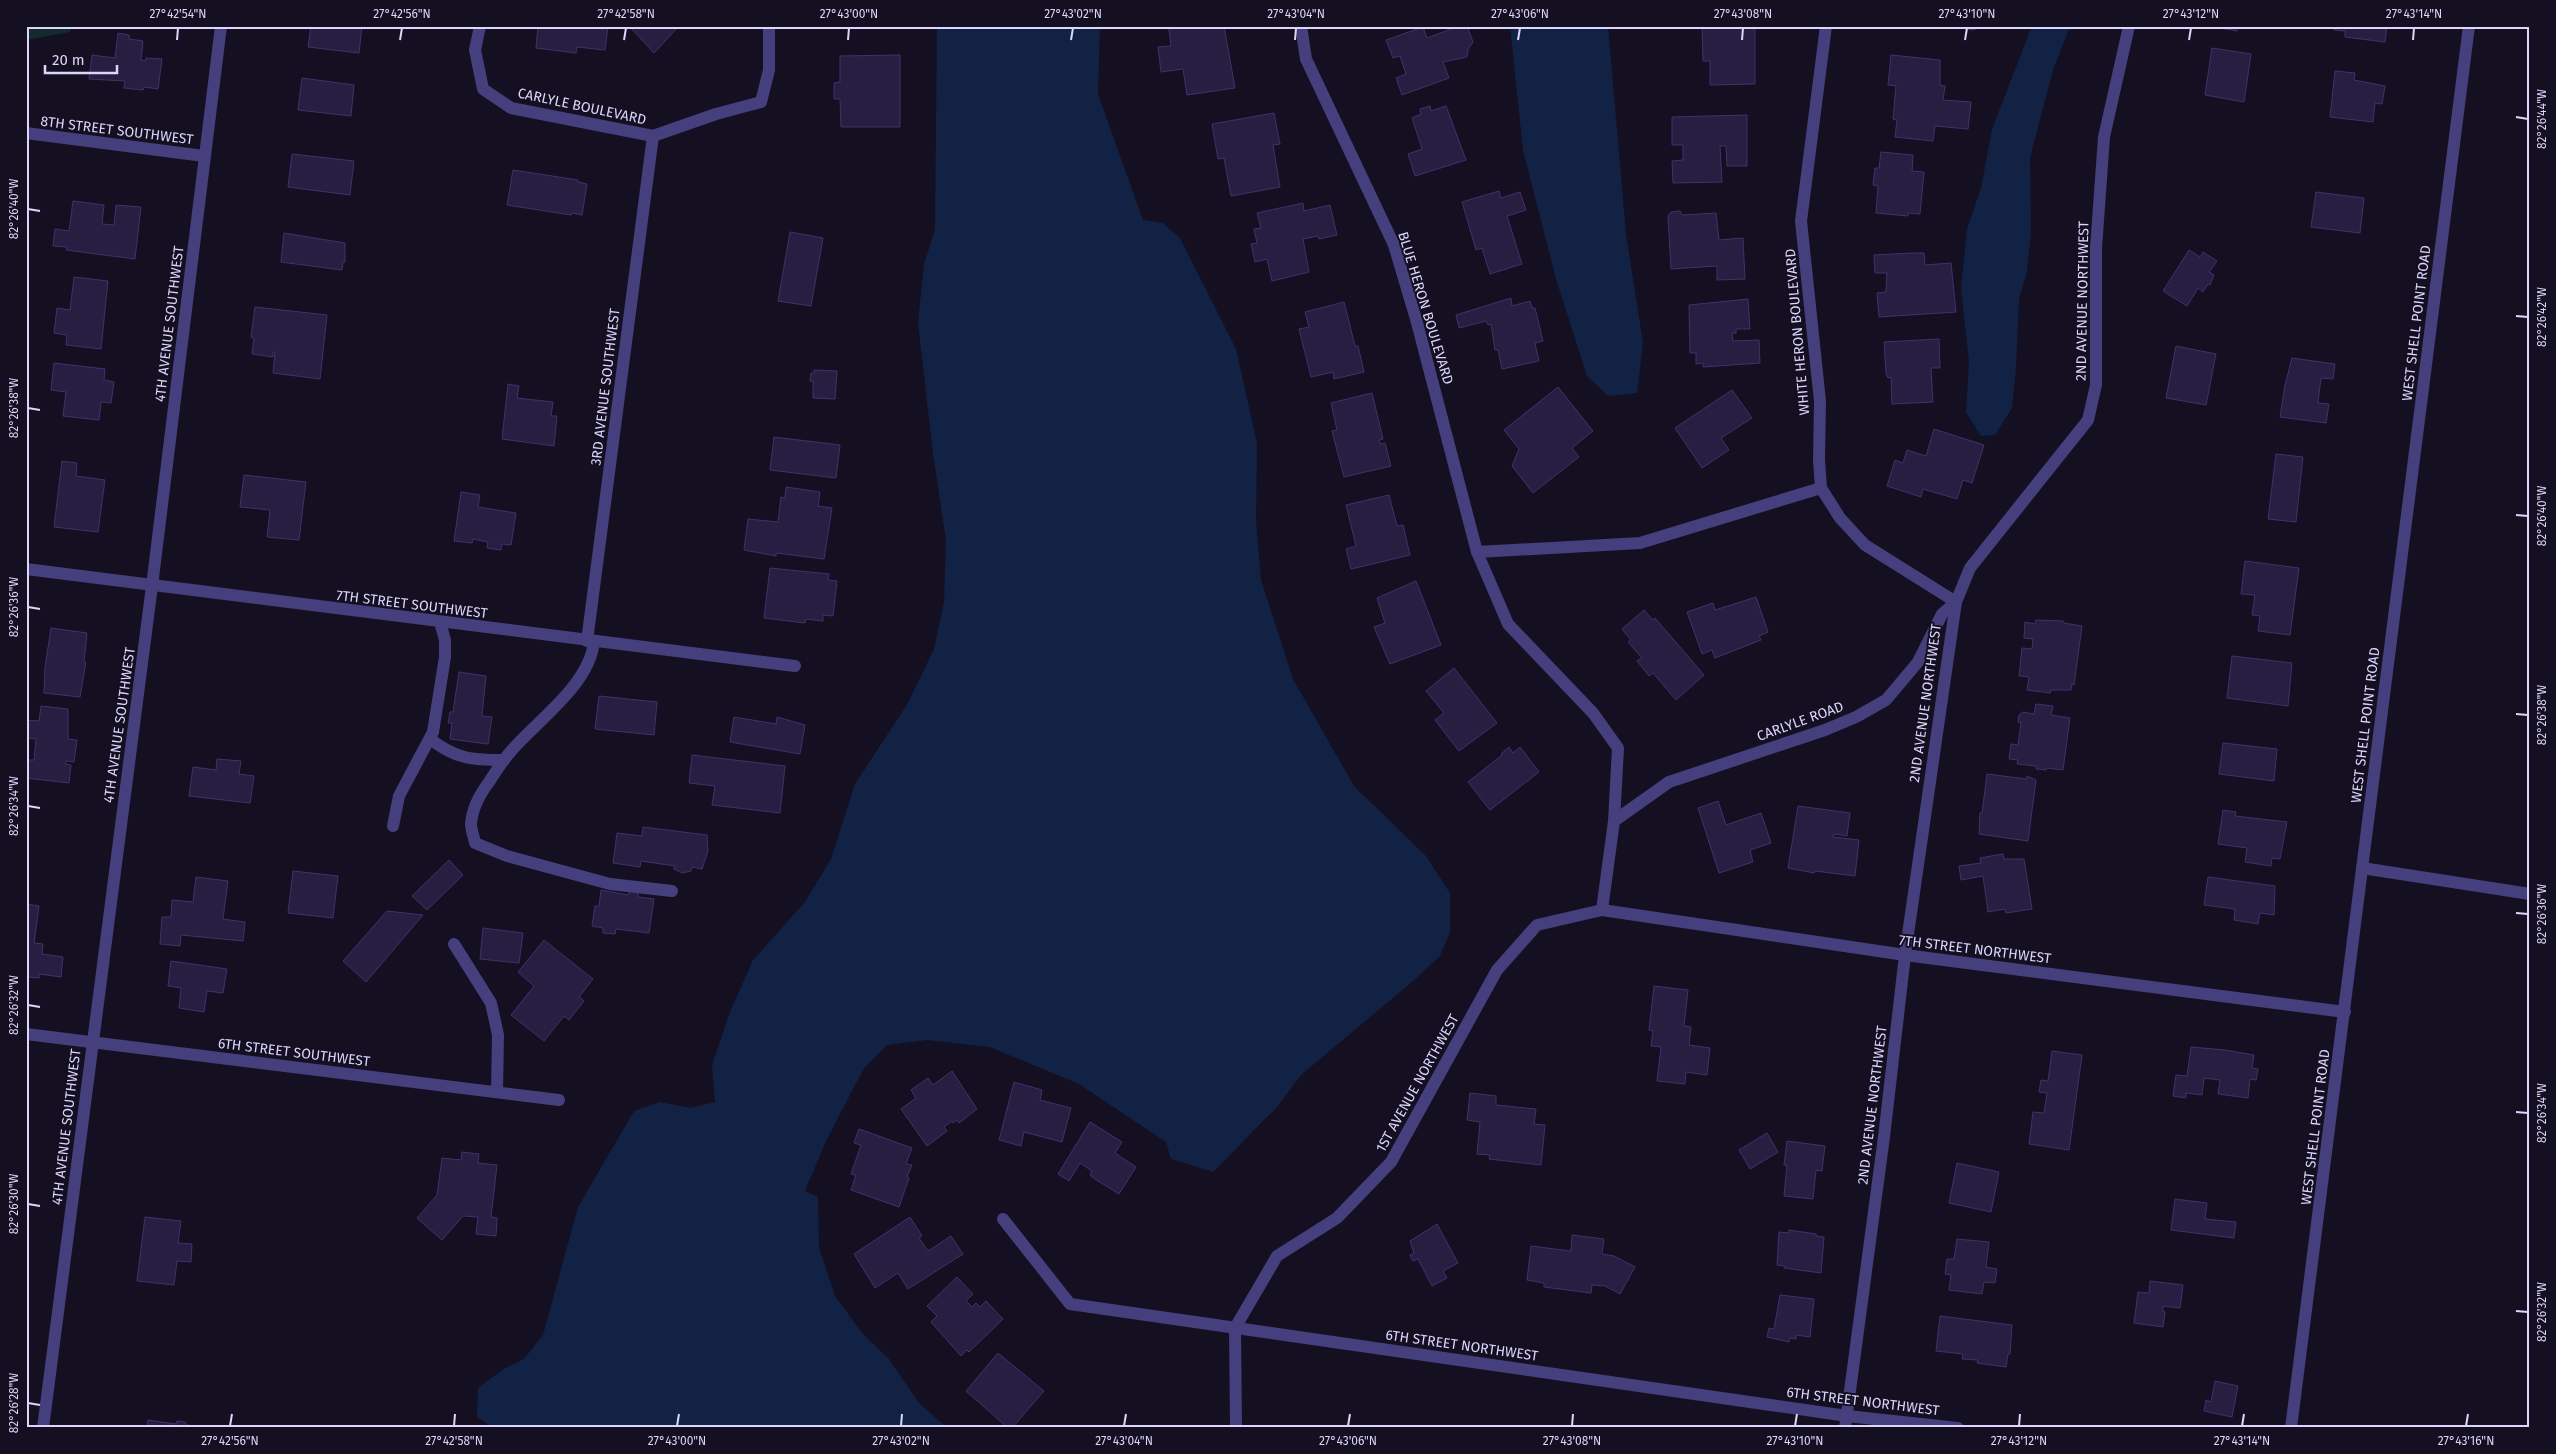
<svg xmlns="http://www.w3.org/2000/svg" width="2556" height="1454" viewBox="0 0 2556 1454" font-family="'Fira Sans',sans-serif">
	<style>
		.green { fill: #132b2c }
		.water { fill: #122244 }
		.building { fill: #271e42; stroke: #41316c }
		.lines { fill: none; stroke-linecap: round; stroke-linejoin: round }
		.minor { stroke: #453f7e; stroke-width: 12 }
		.ticks { fill: none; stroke: #dcd5fc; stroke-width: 2 }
		.labels { text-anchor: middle; stroke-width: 4; stroke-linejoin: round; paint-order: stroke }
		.street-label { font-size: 14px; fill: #dcd5fc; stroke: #141022 }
		.neatline { fill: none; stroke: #dcd5fc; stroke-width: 2 }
		.ticks-label { font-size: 12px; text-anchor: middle; fill: #dcd5fc }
	</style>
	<rect width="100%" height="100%" fill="#141022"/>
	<polygon class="green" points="26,26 72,26 70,32 26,40"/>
	<g class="water">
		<polygon points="937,26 1100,26 1098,94 1143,220 1163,223 1180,238 1236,349 1257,443 1256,520 1261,580 1293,679 1354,786 1426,856 1450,893 1450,932 1440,956 1412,982 1301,1075 1277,1107 1213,1172 1171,1159 1166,1142 1079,1084 990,1047 927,1040 887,1045 864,1068 826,1141 805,1191 818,1197 819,1248 835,1296 862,1333 889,1359 919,1403 947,1428 493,1428 477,1417 478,1388 502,1370 524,1359 543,1335 578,1207 634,1111 660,1102 691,1108 715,1102 712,1065 730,1012 753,960 805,902 831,859 855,784 908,703 934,649 944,602 946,540 933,454 918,322 924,264 935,229"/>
		<polygon points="1510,26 1608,26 1626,234 1643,343 1637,393 1608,396 1587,376 1556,279 1523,150"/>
		<polygon points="2032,26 2070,26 2053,70 2030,158 2031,232 2027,272 2019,299 2016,367 2012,408 1995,435 1981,436 1966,412 1969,362 1961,288 1967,229 1981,188 1992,129"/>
	</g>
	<g class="building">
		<polygon points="311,26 362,26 359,53 308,47"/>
		<polygon points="538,26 608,26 605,50 577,47 576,53 536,48"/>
		<polygon points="629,26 679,26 654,53"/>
		<polygon points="1192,26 1224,26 1235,88 1187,95 1183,69 1161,72 1158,47 1171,46 1169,29"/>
		<polygon points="1459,26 1467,26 1473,42 1468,49 1467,57 1443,62 1449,78 1402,95 1396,78 1406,74 1400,56 1393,58 1386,40 1423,27 1427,38"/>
		<polygon points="1702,26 1755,26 1755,84 1710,85 1710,61 1703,61"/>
		<polygon points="1944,26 1975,26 1975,30"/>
		<polygon points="2208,26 2237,26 2237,31"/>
		<polygon points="2334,26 2387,26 2385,42 2345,37 2345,31 2334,30"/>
		<polygon points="118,33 129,35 129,39 143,41 141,60 146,61 146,58 162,59 158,89 144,87 143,90 124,88 125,81 89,79 92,55 115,58"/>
		<polygon points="2212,48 2251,54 2244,102 2205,95"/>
		<polygon points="900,55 900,127 841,127 840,99 834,99 834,83 840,82 840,56"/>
		<polygon points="1891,55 1940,60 1940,85 1945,86 1943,100 1971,102 1968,129 1935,126 1933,141 1895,137 1897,120 1893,119 1896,86 1888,85"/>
		<polygon points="2335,71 2355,73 2354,80 2385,86 2382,104 2375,103 2373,122 2330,117"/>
		<polygon points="302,78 354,85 351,116 298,110"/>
		<polygon points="1430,106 1431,111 1446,106 1466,160 1415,176 1408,154 1422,149 1412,118 1421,114 1420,109"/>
		<polygon points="1274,113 1280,144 1273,145 1280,187 1231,196 1224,158 1218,159 1212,124"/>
		<polygon points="1747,115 1747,166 1727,166 1726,146 1720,146 1722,182 1673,183 1672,161 1683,160 1683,145 1672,145 1672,117"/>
		<polygon points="1881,152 1913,155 1912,171 1924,172 1920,214 1908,213 1908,216 1876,213 1878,186 1873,185 1875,168 1879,168"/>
		<polygon points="292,154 354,161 350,195 288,187"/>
		<polygon points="513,170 578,180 578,182 587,184 582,215 572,213 571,215 507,205"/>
		<polygon points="1499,191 1501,198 1520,192 1526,210 1507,216 1522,264 1490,274 1482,248 1476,250 1462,202"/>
		<polygon points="2316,192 2364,198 2360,233 2311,227"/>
		<polygon points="73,201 104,205 102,224 114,225 116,205 141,207 135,259 66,250 67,247 53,246 55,229 69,231"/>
		<polygon points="1303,203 1304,211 1330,205 1337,235 1319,239 1318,236 1303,239 1309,272 1272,281 1267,259 1255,262 1251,244 1257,243 1254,229 1261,228 1257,213"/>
		<polygon points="1680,211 1682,215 1716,213 1719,240 1743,238 1745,279 1717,280 1717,266 1671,269 1668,216 1671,212"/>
		<polygon points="790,232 823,238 811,306 778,301"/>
		<polygon points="284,233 345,243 345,262 343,262 342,270 281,262"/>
		<polygon points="2189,250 2200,257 2203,252 2217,261 2209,272 2214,275 2210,285 2208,284 2203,292 2198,288 2187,306 2163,291"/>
		<polygon points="1913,253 1924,253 1925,265 1951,263 1956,312 1879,317 1877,293 1886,292 1887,273 1875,273 1874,255"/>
		<polygon points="74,277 108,281 101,349 66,345 67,335 54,333 57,308 70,310"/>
		<polygon points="1511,298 1512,306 1530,301 1532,308 1535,308 1543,341 1535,343 1539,361 1502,369 1498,350 1495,350 1491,324 1488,325 1486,321 1459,328 1456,315"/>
		<polygon points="1748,299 1750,329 1736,329 1736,333 1732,333 1733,341 1759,340 1760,363 1703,367 1703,363 1696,364 1696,353 1690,353 1689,305"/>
		<polygon points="1344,302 1355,346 1358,346 1364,372 1334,379 1333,372 1311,377 1299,329 1309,327 1305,312"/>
		<polygon points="255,307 327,315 320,379 273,373 275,352 273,352 273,357 252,354 254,338 251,337"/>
		<polygon points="1939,339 1940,368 1931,368 1933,402 1892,404 1891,377 1888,378 1886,373 1884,342"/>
		<polygon points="2176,346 2216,354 2206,405 2166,398"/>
		<polygon points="2292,358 2335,364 2333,379 2321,378 2318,403 2329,404 2326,423 2280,417 2285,385"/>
		<polygon points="54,363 105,369 104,380 114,382 111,403 101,402 99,420 63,416 66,392 51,390"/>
		<polygon points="814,370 837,371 835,399 813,398 813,381 810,381 811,373 814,373"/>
		<polygon points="508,384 519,386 517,398 553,402 551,416 557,416 554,446 502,439"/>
		<polygon points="1558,387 1593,431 1572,448 1579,457 1533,493 1512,466 1519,449 1504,430"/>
		<polygon points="1732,390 1752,418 1721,438 1729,450 1702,468 1675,428"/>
		<polygon points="1372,393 1383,439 1379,440 1380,444 1385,443 1391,466 1344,477 1332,431 1337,430 1331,403"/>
		<polygon points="1934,429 1984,445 1972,483 1963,480 1957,499 1923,489 1921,497 1887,486 1895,460 1903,463 1907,450 1926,456"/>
		<polygon points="774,437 840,445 836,478 770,470"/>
		<polygon points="2276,454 2303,457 2296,522 2268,519"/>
		<polygon points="62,461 77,463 76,476 105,480 98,532 54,527"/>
		<polygon points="244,475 306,482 299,540 267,537 270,510 240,507"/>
		<polygon points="786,487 820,492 818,506 832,508 824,559 776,553 776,556 744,550 748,519 778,522 781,497 785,498"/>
		<polygon points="461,492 480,495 478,507 516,513 511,545 502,544 501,550 487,548 488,542 473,539 472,543 454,541"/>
		<polygon points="1389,495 1397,526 1403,525 1410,555 1351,569 1346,549 1356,546 1346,505"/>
		<polygon points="2245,561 2299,568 2290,635 2258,631 2260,616 2252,615 2255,595 2241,594"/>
		<polygon points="770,568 829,574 828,580 837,581 833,616 823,615 823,621 806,619 805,623 764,618"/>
		<polygon points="1416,581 1441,645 1390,664 1374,627 1385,623 1377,598"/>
		<polygon points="1756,597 1768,632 1759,636 1761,640 1715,658 1712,650 1702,654 1687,612 1713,603 1715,610"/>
		<polygon points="1644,610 1653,620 1655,618 1704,675 1676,700 1653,673 1649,676 1637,661 1642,658 1628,642 1631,640 1622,629"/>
		<polygon points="2036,620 2063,621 2064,623 2082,626 2074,685 2072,684 2071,690 2051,690 2050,693 2027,690 2029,677 2019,676 2022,648 2032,649 2033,639 2024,638 2025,622 2035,624"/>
		<polygon points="51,628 87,633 84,662 86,662 80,697 44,693 45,668"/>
		<polygon points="2232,656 2292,663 2288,706 2227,698"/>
		<polygon points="1454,668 1497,723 1459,751 1435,720 1444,713 1426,691"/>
		<polygon points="459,672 486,676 482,716 492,717 488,744 450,739 452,723 448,723 450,712 453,712"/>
		<polygon points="599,696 657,702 654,735 595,729"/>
		<polygon points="2036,704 2053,706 2051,715 2070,718 2063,770 2047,768 2046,770 2036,769 2036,766 2017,764 2018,760 2009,759 2011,744 2018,745 2021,723 2018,722 2019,715 2023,712 2034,714"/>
		<polygon points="41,706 68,709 68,739 77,740 74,762 66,761 65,764 71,765 69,783 26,778 27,760 34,760 36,739 26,738 26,720 39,721"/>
		<polygon points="734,717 776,724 777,717 805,725 800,754 730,742"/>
		<polygon points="2223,743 2277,749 2274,781 2219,774"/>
		<polygon points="1509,747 1513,753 1520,747 1539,772 1490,810 1468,782 1502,755 1501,754"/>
		<polygon points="692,755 785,766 780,813 712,805 715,786 689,783"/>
		<polygon points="217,759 241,761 239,774 254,776 250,803 189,796 193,767 216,770"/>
		<polygon points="1987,774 2027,779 2027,776 2036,780 2028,841 1979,834 1980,813 1982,813"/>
		<polygon points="1718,801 1726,825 1761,813 1771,843 1750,850 1753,862 1719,873 1698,808"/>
		<polygon points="1798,806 1850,813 1847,836 1834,834 1833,837 1859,840 1855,876 1815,871 1814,873 1788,868"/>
		<polygon points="2223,810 2236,812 2235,816 2287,822 2280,859 2272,858 2271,866 2245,862 2247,848 2218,844"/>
		<polygon points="643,827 707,835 708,851 702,869 692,867 691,871 682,873 674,869 675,866 641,861 640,867 613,863 617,833 642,836"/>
		<polygon points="2003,854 2004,859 2024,859 2032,909 2006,913 2005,909 1988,912 1983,876 1961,880 1959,866 1981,863 1980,858"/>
		<polygon points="449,860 463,875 427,910 412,896"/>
		<polygon points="293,871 338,876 333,918 288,913"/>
		<polygon points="196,877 228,881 223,919 245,922 243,941 181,935 180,946 160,944 162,917 171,917 172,900 193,902"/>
		<polygon points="2208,877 2275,886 2274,915 2260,913 2258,924 2234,920 2235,909 2204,905"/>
		<polygon points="632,887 639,888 638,897 654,899 649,933 616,929 615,934 603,933 603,928 592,926 595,906 599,906 601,890 628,895"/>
		<polygon points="26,904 39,906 34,943 43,944 42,954 63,957 61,977 39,974 39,978 26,977"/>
		<polygon points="387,911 423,915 366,982 343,961"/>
		<polygon points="483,928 523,933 519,963 480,959"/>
		<polygon points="544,940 593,979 579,997 584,1001 569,1020 564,1016 544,1041 511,1015 534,986 518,972"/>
		<polygon points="171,961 227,969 223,993 207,991 204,1012 179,1008 181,988 168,986"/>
		<polygon points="1654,986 1688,990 1684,1026 1691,1027 1689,1045 1710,1048 1707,1075 1686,1072 1685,1084 1657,1081 1661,1047 1651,1046 1653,1031 1649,1030"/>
		<polygon points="2191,1047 2225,1050 2254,1055 2252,1068 2258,1069 2256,1080 2250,1079 2248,1098 2218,1094 2220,1080 2204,1078 2202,1095 2186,1093 2186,1098 2173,1096 2176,1075 2187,1076"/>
		<polygon points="2052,1051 2082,1055 2069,1150 2029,1144 2033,1112 2044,1113 2047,1093 2039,1092 2041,1080 2048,1081"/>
		<polygon points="952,1071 977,1109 959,1123 957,1120 953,1123 952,1121 944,1127 947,1131 927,1146 901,1109 916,1098 911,1090 928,1078 933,1085"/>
		<polygon points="1014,1082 1042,1090 1040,1100 1071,1108 1062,1142 1024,1132 1021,1146 999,1140"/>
		<polygon points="1470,1093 1496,1096 1496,1105 1536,1109 1534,1124 1545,1125 1541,1165 1489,1159 1490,1155 1477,1154 1480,1122 1467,1120"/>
		<polygon points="1090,1122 1122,1142 1115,1153 1136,1167 1119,1194 1095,1179 1090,1175 1092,1171 1080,1163 1069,1181 1058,1174"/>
		<polygon points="859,1129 912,1148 906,1164 912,1165 907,1177 909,1178 899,1207 851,1190 856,1175 851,1174 861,1145 854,1143"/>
		<polygon points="1767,1133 1778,1152 1750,1169 1739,1150"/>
		<polygon points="1787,1141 1825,1146 1822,1171 1816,1170 1813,1199 1784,1196 1787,1165 1784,1165"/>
		<polygon points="462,1152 479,1154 478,1163 497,1165 491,1217 497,1218 496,1236 476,1234 478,1217 463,1216 442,1240 417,1218 437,1195 442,1158 461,1160"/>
		<polygon points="1957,1163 1999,1172 1991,1212 1949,1203"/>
		<polygon points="2175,1199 2207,1203 2205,1219 2236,1222 2234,1238 2171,1230"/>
		<polygon points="145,1217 181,1221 178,1243 192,1244 191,1262 177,1261 174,1285 137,1281"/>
		<polygon points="910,1217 922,1236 919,1238 928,1251 951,1236 963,1254 908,1289 898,1273 875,1288 854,1254"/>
		<polygon points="1437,1224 1458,1263 1443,1271 1447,1278 1432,1286 1418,1259 1413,1261 1410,1255 1414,1253 1410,1241"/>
		<polygon points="1789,1230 1816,1234 1816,1236 1824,1237 1821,1273 1784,1268 1785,1266 1777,1265 1779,1232 1789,1233"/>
		<polygon points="1572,1235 1604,1239 1602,1254 1614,1256 1635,1267 1620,1294 1605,1286 1592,1285 1591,1293 1544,1287 1544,1283 1527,1280 1531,1246 1571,1251"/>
		<polygon points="1957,1239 1989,1242 1986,1267 1997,1269 1995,1283 1984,1282 1982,1294 1949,1290 1951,1275 1945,1274 1947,1259 1954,1259"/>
		<polygon points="957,1277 973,1294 966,1301 972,1307 976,1303 980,1307 986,1301 1003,1319 969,1352 967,1350 961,1356 931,1322 937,1316 927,1306"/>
		<polygon points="2150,1281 2183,1285 2180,1308 2163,1306 2163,1311 2165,1312 2163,1327 2134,1323 2138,1292 2149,1293"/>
		<polygon points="1780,1295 1814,1299 1810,1337 1796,1335 1796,1339 1790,1338 1789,1342 1767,1337 1769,1328 1774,1329"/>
		<polygon points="1940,1316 2012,1325 2010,1354 2008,1354 2006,1367 1977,1363 1978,1360 1962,1359 1963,1354 1936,1351"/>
		<polygon points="998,1353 1044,1391 1012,1428 1008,1428 966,1391"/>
		<polygon points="2215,1381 2238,1386 2232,1417 2204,1411 2206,1400 2211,1402"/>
		<polygon points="148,1420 176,1424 177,1421 185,1422 187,1425 212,1428 147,1428"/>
	</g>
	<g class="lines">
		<g class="minor">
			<polyline points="480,26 475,50 483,89 511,108 653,136"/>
			<polyline points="1301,26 1306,59 1394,245 1416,319 1477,552 1508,624 1593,713 1618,748 1614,821 1602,910"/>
			<polyline points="26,133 204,156"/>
			<polyline points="653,136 716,114 761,102 769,70 769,26"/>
			<polyline points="1477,552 1640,543 1821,488"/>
			<polyline points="26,569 795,666"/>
			<polyline points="587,641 653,136"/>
			<path d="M594 642C589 685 539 719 512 750 503 760 496 771 489 782 480 794 472 808 471 824 471 830 474 837 475 843L507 856 610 884 672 891"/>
			<path d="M430 739C456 759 472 760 504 760"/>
			<polyline points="1614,821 1669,782 1825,730 1856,717 1886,700 1918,662 1942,614 1956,602 1865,545 1840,518 1821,488 1819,460 1820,401 1801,221 1826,26"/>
			<polyline points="393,826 399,796 433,732 445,657 445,640 440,622"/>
			<polyline points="2362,868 2530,894"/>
			<polyline points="454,944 491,1003 498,1035 497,1092"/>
			<polyline points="26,1034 559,1100"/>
			<polyline points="1003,1219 1070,1304 1847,1416 1958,1428"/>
			<polyline points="43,1428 152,586 221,26"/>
			<polyline points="1236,1428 1235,1328 1277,1256 1337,1218 1391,1162 1497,970 1537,925 1602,910 1905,955 2345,1012"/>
			<polyline points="1845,1428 1884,1137 1905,955 1956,602 1970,568 2088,420 2096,385 2096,248 2104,137 2129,26"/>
			<polyline points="2291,1428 2469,26"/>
		</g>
	</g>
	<path class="ticks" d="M177 40 178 28M400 40 402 28M624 40 626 28M848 40 849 28M1071 40 1073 28M1295 40 1296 28M1518 40 1520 28M1742 40 1743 28M1965 40 1967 28M2189 40 2191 28M2413 40 2414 28M2516 117 2528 119M28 209 40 211M2516 316 2528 317M28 408 40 410M2516 515 2528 516M28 607 40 609M2516 714 2528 715M28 806 40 808M2516 913 2528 914M28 1005 40 1007M2516 1112 2528 1113M28 1204 40 1206M2516 1311 2528 1312M28 1403 40 1405M230 1426 232 1414M454 1426 455 1414M677 1426 679 1414M901 1426 902 1414M1124 1426 1126 1414M1348 1426 1350 1414M1572 1426 1573 1414M1795 1426 1797 1414M2019 1426 2020 1414M2242 1426 2244 1414M2466 1426 2468 1414"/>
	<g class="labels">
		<g class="street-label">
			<text transform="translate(582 106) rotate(12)" y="5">CARLYLE BOULEVARD</text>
			<text transform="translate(117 130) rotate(7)" y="5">8TH STREET SOUTHWEST</text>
			<text transform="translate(2082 301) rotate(-89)" y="5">2ND AVENUE NORTHWEST</text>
			<text transform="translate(1426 308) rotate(73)" y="5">BLUE HERON BOULEVARD</text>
			<text transform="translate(2416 323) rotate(-83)" y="5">WEST SHELL POINT ROAD</text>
			<text transform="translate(169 324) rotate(-83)" y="5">4TH AVENUE SOUTHWEST</text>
			<text transform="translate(1797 332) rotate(-95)" y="5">WHITE HERON BOULEVARD</text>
			<text transform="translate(605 387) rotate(-83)" y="5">3RD AVENUE SOUTHWEST</text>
			<text transform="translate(412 604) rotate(7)" y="5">7TH STREET SOUTHWEST</text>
			<text transform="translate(1925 703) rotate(-82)" y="5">2ND AVENUE NORTHWEST</text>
			<text transform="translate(1800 721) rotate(-20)" y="5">CARLYLE ROAD</text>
			<text transform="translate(119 725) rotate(-82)" y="5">4TH AVENUE SOUTHWEST</text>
			<text transform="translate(2365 725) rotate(-83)" y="5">WEST SHELL POINT ROAD</text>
			<text transform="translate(1975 949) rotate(7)" y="5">7TH STREET NORTHWEST</text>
			<text transform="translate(294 1052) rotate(7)" y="5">6TH STREET SOUTHWEST</text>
			<text transform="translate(1417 1083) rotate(-61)" y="5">1ST AVENUE NORTHWEST</text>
			<text transform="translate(1872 1105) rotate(-83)" y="5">2ND AVENUE NORTHWEST</text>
			<text transform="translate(66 1127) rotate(-83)" y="5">4TH AVENUE SOUTHWEST</text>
			<text transform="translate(2315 1127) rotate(-83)" y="5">WEST SHELL POINT ROAD</text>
			<text transform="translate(1462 1345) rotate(8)" y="5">6TH STREET NORTHWEST</text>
			<text transform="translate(1863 1401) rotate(7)" y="5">6TH STREET NORTHWEST</text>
		</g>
	</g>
	<rect width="2556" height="1454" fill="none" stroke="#141022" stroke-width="55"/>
	<path d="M45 65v8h72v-8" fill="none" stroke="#dcd5fc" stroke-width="2.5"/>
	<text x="52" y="65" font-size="15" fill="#dcd5fc" stroke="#141022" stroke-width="4" paint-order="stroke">20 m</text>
	<rect x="28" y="28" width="2500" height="1398" class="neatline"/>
	<g class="ticks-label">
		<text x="178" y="18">27°42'54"N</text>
		<text x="402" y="18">27°42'56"N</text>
		<text x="626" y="18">27°42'58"N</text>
		<text x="849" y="18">27°43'00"N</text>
		<text x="1073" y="18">27°43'02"N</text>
		<text x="1296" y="18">27°43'04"N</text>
		<text x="1520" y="18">27°43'06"N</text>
		<text x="1743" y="18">27°43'08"N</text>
		<text x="1967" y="18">27°43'10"N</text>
		<text x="2191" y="18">27°43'12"N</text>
		<text x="2414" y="18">27°43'14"N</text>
		<text transform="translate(2542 119) rotate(-90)" y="4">82°26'44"W</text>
		<text transform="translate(14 209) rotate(-90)" y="4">82°26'40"W</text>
		<text transform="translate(2542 317) rotate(-90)" y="4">82°26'42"W</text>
		<text transform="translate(14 408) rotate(-90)" y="4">82°26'38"W</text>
		<text transform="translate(2542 516) rotate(-90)" y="4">82°26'40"W</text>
		<text transform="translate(14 607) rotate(-90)" y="4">82°26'36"W</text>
		<text transform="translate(2542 715) rotate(-90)" y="4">82°26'38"W</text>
		<text transform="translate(14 806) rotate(-90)" y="4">82°26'34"W</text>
		<text transform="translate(2542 914) rotate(-90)" y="4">82°26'36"W</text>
		<text transform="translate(14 1005) rotate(-90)" y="4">82°26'32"W</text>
		<text transform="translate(2542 1113) rotate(-90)" y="4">82°26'34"W</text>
		<text transform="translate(14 1204) rotate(-90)" y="4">82°26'30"W</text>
		<text transform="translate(2542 1312) rotate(-90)" y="4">82°26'32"W</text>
		<text transform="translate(14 1403) rotate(-90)" y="4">82°26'28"W</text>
		<text x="230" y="1445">27°42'56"N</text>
		<text x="454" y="1445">27°42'58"N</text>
		<text x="677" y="1445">27°43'00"N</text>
		<text x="901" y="1445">27°43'02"N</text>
		<text x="1124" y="1445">27°43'04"N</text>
		<text x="1348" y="1445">27°43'06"N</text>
		<text x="1572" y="1445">27°43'08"N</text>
		<text x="1795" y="1445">27°43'10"N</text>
		<text x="2019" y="1445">27°43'12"N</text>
		<text x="2242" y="1445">27°43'14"N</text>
		<text x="2466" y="1445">27°43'16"N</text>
	</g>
</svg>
